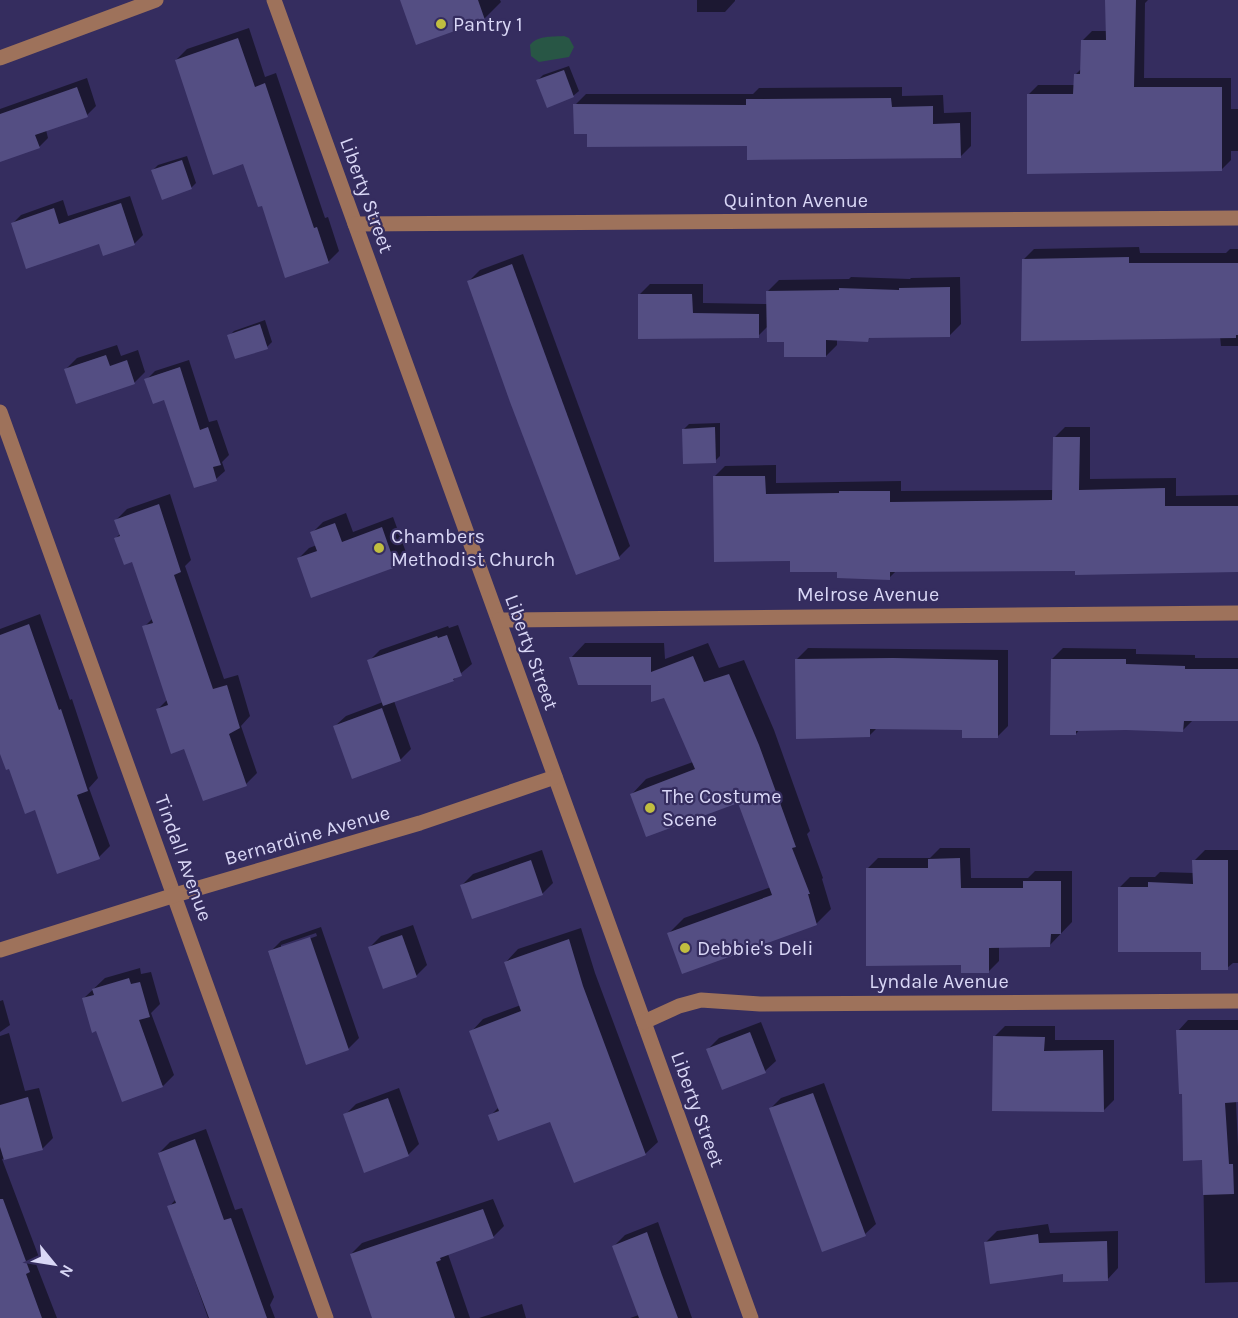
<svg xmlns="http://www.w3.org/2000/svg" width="1238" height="1318" viewBox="0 0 1238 1318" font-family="Karla,sans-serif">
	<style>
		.water { fill: #285645 }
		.shadow { fill: #0007; fill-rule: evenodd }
		.building { fill: #544e83 }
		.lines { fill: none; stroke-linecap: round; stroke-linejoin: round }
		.minor { stroke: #9e725b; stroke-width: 15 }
		.poi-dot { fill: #c1be40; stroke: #352d5f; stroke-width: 2 }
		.labels { text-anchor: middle; stroke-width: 4.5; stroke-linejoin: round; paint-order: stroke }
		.poi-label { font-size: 20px; fill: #d9d7f6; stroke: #352d5f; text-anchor: start }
		.street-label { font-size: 20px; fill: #d9d7f6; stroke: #352d5f }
	</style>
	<rect width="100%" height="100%" fill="#352d5f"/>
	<path class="water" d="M564 36 569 38 574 47 569 57 539 62 531 56 530 45C538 35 552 37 564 36Z"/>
	<g class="shadow">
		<polygon points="401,0 500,0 501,2 484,19"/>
		<polygon points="697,0 735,0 735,1 725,12 697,12"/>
		<polygon points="1107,0 1148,0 1145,3 1144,78 1231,78 1231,109 1238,109 1238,151 1231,151 1231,160 1221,170 1028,95 1038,85 1075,85 1075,75 1082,68 1082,41 1092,31 1108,31"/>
		<polygon points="249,28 265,77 276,73 325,218 328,217 339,251 328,262 262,204 244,162 176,60 187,49"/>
		<polygon points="569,66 579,91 573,96 538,80 543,75"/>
		<polygon points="87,78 96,106 87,115 46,130 48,138 39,147 0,160 0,109"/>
		<polygon points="902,87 902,96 943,95 944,113 971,112 971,146 960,157 589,133 575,105 586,94 753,94 759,88"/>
		<polygon points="187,156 196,183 191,188 153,170 158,165"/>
		<polygon points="130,196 143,235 134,244 100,243 12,224 21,215 63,200 68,216"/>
		<polygon points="1139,247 1140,253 1226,253 1230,249 1238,249 1238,346 1221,346 1220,336 1023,260 1034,249"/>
		<polygon points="523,254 630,546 619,557 577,573 469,281 480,270"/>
		<polygon points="851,277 910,279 911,278 960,277 961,324 950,335 871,336 868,340 837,339 837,345 826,356 785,341 768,326 758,336 639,295 650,284 703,284 703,303 768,304 768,291 779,280 849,279"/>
		<polygon points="265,320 272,342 267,347 229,336 234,331"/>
		<polygon points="117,345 121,356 138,350 145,372 134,383 66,369 77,358"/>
		<polygon points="189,360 209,422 217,420 229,455 222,462 225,471 216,479 165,398 146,380 155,371"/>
		<polygon points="720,423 720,456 715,461 684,429 689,424"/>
		<polygon points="1065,427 1090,427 1090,479 1176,478 1176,496 1238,495 1238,571 896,571 889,578 839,570 792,560 714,477 725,466 776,465 776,483 901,481 901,491 1053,490 1054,438"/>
		<polygon points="170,494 191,560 185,566 224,679 238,675 250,716 241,726 257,773 246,784 185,747 157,710 168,699 144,627 153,618 133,560 116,538 120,534 116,520 127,509"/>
		<polygon points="346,513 353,532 393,517 407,555 396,566 298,559 309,548 317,545 312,533 323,522"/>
		<polygon points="40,614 70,700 72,699 98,778 89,788 110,846 99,857 36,808 0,749 0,629"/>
		<polygon points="458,625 472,664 453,680 394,701 411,749 400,760 335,726 346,716 383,702 369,661 380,650 448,626 449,628"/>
		<polygon points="585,643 664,643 665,659 708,643 719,668 744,660 774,730 810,831 807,834 823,878 822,879 831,909 816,924 669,933 684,918 771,887 739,801 632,794 646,779 693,762 665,696 652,684 571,658"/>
		<polygon points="808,648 1008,650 1008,726 997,737 963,729 877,728 869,736 797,659"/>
		<polygon points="1063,648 1136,649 1136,654 1195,655 1195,658 1238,658 1238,719 1193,720 1183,730 1080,729 1076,734 1052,659"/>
		<polygon points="940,848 970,848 971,878 1028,878 1035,871 1072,871 1072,922 1049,946 999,946 999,961 988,972 962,964 867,869 878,858 930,858"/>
		<polygon points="542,850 553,883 542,894 462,885 473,874"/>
		<polygon points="1205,850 1238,850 1238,963 1233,963 1227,968 1119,888 1130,877 1155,877 1160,872 1194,873 1194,861"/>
		<polygon points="413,925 427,965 416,976 370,947 381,936"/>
		<path d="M321 927 359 1038 348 1049 270 952 281 941ZM316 933 317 936 281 949V945Z"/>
		<polygon points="581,928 595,973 658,1142 645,1154 551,1120 490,1116 499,1107 471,1032 483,1019 521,1005 506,962 518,949"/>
		<polygon points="140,968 141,974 151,972 160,1004 151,1013 174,1075 163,1086 84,998 105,978"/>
		<polygon points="3,1000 10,1025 0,1032 0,1001"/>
		<polygon points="1188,1020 1238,1020 1238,1101 1236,1101 1238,1147 1238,1282 1205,1283 1203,1159 1183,1092 1178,1031"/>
		<polygon points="761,1022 776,1061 765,1071 708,1049 719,1038"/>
		<polygon points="1005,1026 1055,1026 1055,1040 1114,1040 1114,1100 1103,1111 994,1037"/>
		<polygon points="9,1033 25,1091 39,1088 53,1138 42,1149 2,1159 40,1260 36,1264 57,1318 0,1318 0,1036"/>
		<polygon points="824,1083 876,1224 865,1234 770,1109 781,1098"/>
		<polygon points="399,1088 419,1144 408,1155 345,1115 356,1104"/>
		<polygon points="206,1129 235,1210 242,1208 274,1297 270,1305 275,1318 208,1318 169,1207 176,1199 159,1153 170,1142"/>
		<polygon points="493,1199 504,1226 493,1237 448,1254 470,1318 374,1318 351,1254 362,1243"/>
		<polygon points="658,1222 692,1318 630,1318 639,1315 614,1246 625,1235"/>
		<polygon points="1048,1224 1050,1233 1118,1231 1118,1268 1107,1280 1064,1273 986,1242 997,1231"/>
		<polygon points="522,1304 526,1318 479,1318"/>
	</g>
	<g class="building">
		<polygon points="400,0 478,0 485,20 416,45"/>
		<polygon points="1105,0 1136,0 1134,87 1222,87 1222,171 1027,174 1027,94 1073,94 1074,74 1080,74 1081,40 1106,40"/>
		<polygon points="238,38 255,87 265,83 314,228 317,227 329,263 285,278 262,206 258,207 243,164 213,175 175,60"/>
		<polygon points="564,70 574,97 547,108 536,80"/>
		<polygon points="77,87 88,117 35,135 40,148 0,162 0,114"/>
		<polygon points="891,98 892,107 933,106 933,124 960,123 961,158 747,160 747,146 587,147 587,134 574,134 573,104 746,105 746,99"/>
		<polygon points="182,160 192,189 162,200 151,170"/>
		<polygon points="121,203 135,245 103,256 99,244 26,269 11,223 54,208 59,224"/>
		<polygon points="1129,257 1129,263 1238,263 1238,335 1236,335 1236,338 1021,341 1022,259"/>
		<polygon points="512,264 620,559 576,575 510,402 467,281"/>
		<polygon points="950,287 950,337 869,338 868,342 826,340 826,357 784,357 784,342 767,342 766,291 839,290 839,288 899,290 899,288"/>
		<polygon points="638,294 692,294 693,313 759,314 759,338 638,339"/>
		<polygon points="260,324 268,349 235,359 227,335"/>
		<polygon points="106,355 110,366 127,360 135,384 76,404 64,369"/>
		<polygon points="180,367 200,430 208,427 221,465 213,467 217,481 194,488 164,400 153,404 144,379"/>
		<polygon points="715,427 716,463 683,464 682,429"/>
		<polygon points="1053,437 1080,437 1079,490 1165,488 1165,506 1238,506 1238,572 1075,575 1075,571 890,572 890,580 837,578 837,572 790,572 790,561 714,562 713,476 765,476 766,494 839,493 839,491 890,491 890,502 1052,500"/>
		<polygon points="159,504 181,572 174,575 213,689 227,685 240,728 229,734 247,786 203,801 184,749 171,754 156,709 168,705 142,626 153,623 132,562 124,565 114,538 120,536 114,520"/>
		<polygon points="335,523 342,542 382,527 396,567 311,598 297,558 317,551 310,532"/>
		<polygon points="29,624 59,710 61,709 88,791 77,795 100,859 57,874 35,810 25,814 9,769 6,770 0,754 0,635"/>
		<polygon points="447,635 462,676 453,679 454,681 383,706 367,660 437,636 438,638"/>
		<polygon points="693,656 704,682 729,674 759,745 796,847 792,848 810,894 808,894 817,925 682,974 667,933 772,895 738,803 646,837 630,794 695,769 664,698 651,702 651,685 578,685 569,657 651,657 651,672"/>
		<polygon points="893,658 998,660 998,738 962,738 962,730 870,729 870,737 796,739 795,659"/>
		<polygon points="1051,659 1126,659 1126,664 1185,666 1185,669 1238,669 1238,721 1184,721 1183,732 1126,730 1076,731 1076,735 1050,735"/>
		<polygon points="382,708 401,761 352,779 333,726"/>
		<polygon points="960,858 961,888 1023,888 1023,881 1061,881 1061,934 1051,934 1050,947 989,948 989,973 961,973 961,965 866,966 866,868 928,868 928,859"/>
		<polygon points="531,860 543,895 472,919 460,885"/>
		<polygon points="1192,860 1228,860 1228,970 1201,970 1201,952 1118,952 1118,887 1148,887 1148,882 1193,884"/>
		<polygon points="402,935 417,977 383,989 368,947"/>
		<polygon points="310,937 349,1050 306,1065 268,951"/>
		<polygon points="569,939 583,986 646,1155 574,1183 550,1122 498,1141 488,1115 499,1111 469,1031 521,1011 504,962"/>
		<polygon points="129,978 131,984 140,982 150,1017 139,1020 163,1087 122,1102 96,1031 92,1033 82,998 94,995 92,989"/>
		<polygon points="1176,1030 1238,1030 1238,1102 1225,1103 1229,1164 1233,1164 1234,1194 1203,1195 1202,1160 1183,1161 1182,1094 1179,1094"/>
		<polygon points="750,1032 766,1073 722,1090 706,1049"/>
		<polygon points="993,1036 1045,1037 1044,1051 1103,1050 1104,1112 992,1111"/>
		<polygon points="813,1093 866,1236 822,1252 769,1108"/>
		<polygon points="28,1097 43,1150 4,1160 0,1147 0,1105"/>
		<polygon points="388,1098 409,1156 364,1173 343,1114"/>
		<polygon points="195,1139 224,1220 231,1218 267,1318 209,1318 167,1206 176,1203 158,1153"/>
		<polygon points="0,1199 3,1199 30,1272 26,1274 42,1318 0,1318"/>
		<polygon points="483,1209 494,1238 440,1258 441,1260 436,1262 455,1318 372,1318 350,1254"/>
		<polygon points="647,1232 662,1275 678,1318 639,1318 612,1246"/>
		<polygon points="1038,1234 1039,1243 1107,1241 1108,1281 1063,1282 1063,1274 990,1284 984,1242"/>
	</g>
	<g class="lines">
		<g class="minor">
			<polyline points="274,0 751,1318"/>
			<polyline points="0,58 156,0"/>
			<polyline points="355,224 1238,218"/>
			<polyline points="0,412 326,1318"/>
			<polyline points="499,620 1238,613"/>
			<polyline points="0,950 175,895 420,823 555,777"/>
			<polyline points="644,1022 679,1006 701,1000 760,1004 1238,1001"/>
		</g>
	</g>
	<g class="poi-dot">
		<circle cx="441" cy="24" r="6"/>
		<circle cx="379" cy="548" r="6"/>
		<circle cx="650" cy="808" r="6"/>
		<circle cx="685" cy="948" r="6"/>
	</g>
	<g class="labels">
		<g class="poi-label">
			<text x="453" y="31">Pantry 1</text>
			<text x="391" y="543">Chambers<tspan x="391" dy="23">Methodist Church</tspan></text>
			<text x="662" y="803">The Costume<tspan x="662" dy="23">Scene</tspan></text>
			<text x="697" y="955">Debbie's Deli</text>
		</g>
		<g class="street-label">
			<text transform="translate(367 195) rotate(70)" y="7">Liberty Street</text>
			<text x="796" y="207">Quinton Avenue</text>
			<text x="868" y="601">Melrose Avenue</text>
			<text transform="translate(532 652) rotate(70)" y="7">Liberty Street</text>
			<text transform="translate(307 835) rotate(-16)" y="7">Bernardine Avenue</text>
			<text transform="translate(184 858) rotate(70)" y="7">Tindall Avenue</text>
			<text x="939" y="988">Lyndale Avenue</text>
			<text transform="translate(698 1109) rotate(70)" y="7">Liberty Street</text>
		</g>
	</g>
	<g transform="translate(54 1264) rotate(120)" stroke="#352d5f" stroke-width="4.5" paint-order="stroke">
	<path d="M0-4.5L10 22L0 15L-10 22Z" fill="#d9d7f6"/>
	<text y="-9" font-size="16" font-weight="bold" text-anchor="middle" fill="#d9d7f6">N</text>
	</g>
</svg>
